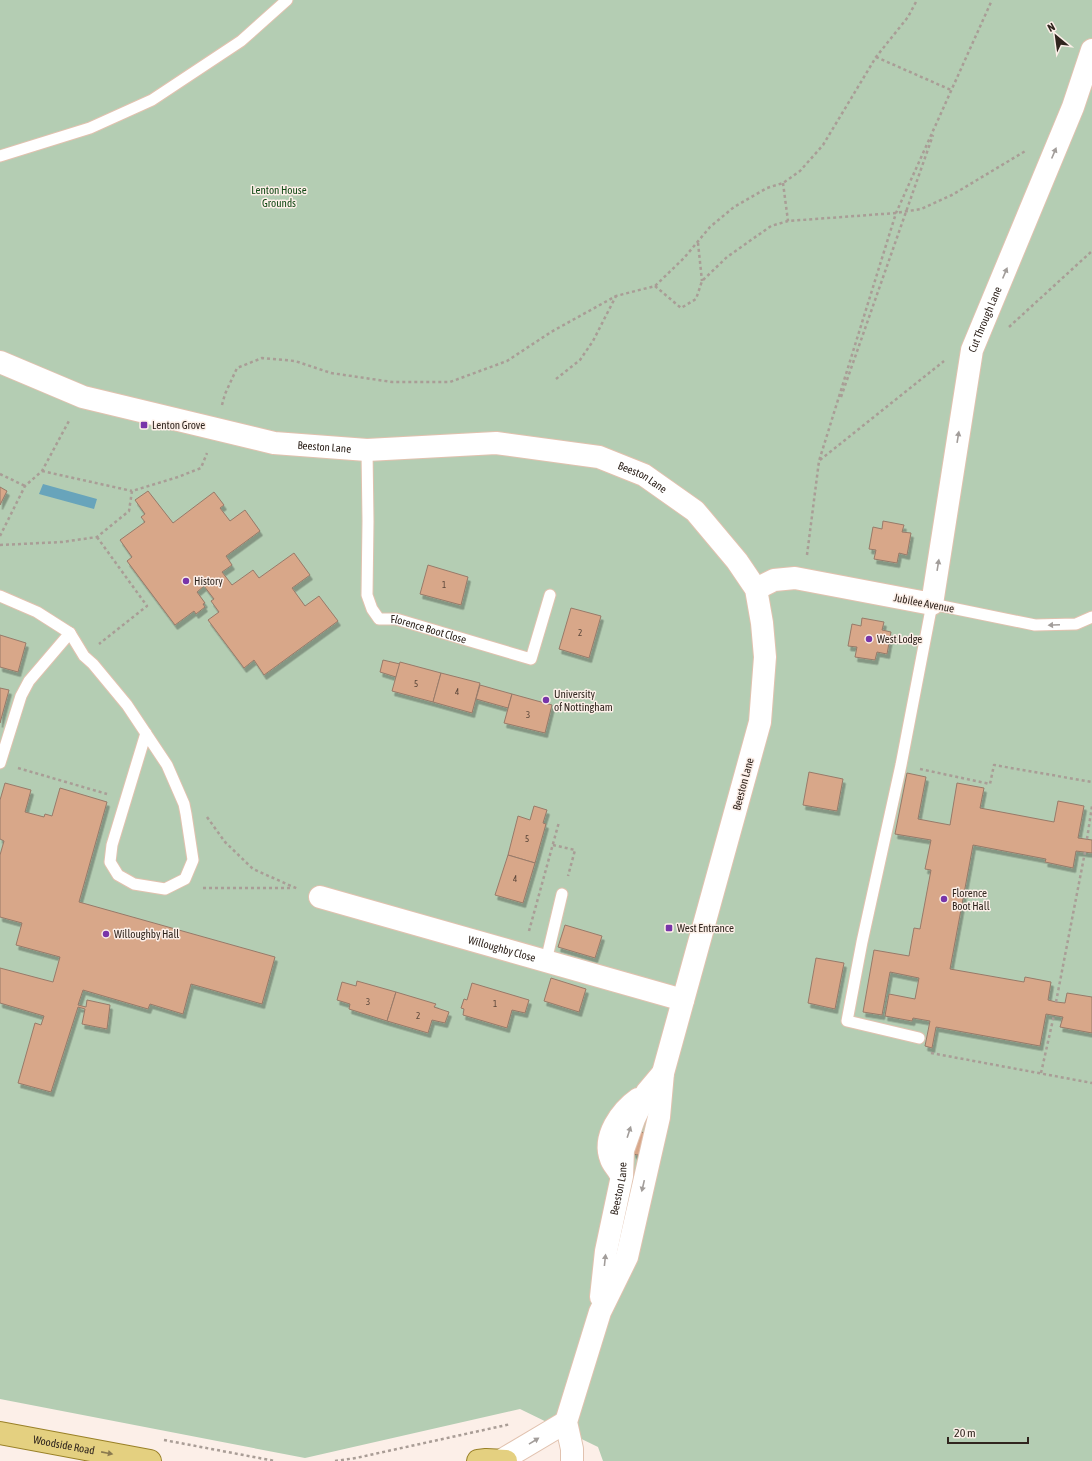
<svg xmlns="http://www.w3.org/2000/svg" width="1092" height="1461" viewBox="0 0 1092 1461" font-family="'Asap Condensed',sans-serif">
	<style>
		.green { fill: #b4cdb3 }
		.water { fill: #68a4bb }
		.building { fill: #d8a789; stroke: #977a69; filter: url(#shadow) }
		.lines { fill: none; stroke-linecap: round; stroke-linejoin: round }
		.service-casing { stroke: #e1c2af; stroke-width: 13 }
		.minor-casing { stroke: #e1c2af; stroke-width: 24 }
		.tertiary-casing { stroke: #e1c2af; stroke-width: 24 }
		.primary-casing { stroke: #998027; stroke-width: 24 }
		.path { stroke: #a99d96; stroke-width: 2.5; stroke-dasharray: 3 3; stroke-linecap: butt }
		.service { stroke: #fff; stroke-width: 11 }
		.minor { stroke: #fff; stroke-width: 22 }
		.tertiary { stroke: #fff; stroke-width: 22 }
		.primary { stroke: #e4d080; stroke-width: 22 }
		.oneway { fill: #a29d9a }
		.oneway2 { fill: #8a7a4f }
		.poi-dot { fill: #7835a9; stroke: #fcefe8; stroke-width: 1.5 }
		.labels { text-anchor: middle; stroke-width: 3; stroke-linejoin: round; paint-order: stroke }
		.number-label { font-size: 9px; fill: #5a4639 }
		.park-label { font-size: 11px; fill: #114914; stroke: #fcefe8 }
		.street-label { font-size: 11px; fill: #30251e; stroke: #fcefe8 }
		.poi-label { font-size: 11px; fill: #30251e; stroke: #fcefe8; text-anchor: start }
	</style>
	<defs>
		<filter id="shadow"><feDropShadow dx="2.5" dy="4.5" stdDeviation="0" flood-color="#0004"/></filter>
	</defs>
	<rect width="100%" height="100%" fill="#fcefe8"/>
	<polygon class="green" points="0,0 1092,0 1092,1461 603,1461 598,1447 520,1409 305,1458 0,1399"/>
	<polygon class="water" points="43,484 97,499 94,509 39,494"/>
	<g class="building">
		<polygon points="0,487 7,491 0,505"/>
		<polygon points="148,491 173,523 214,492 224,505 220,508 230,521 245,510 260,531 226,556 232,565 222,572 232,585 253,570 259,578 294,553 310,575 292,588 305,606 319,596 338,621 264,675 254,660 244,668 208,620 219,612 211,601 214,599 204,586 197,592 205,603 203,604 205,607 196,614 194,611 175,625 127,561 132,557 120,540 145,522 141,517 145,514 135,500"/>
		<polygon points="883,521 904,525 902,532 911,533 907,555 899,553 897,563 874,559 876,550 869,549 873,527 882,529"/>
		<polygon points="428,565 468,577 461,605 420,594"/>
		<polygon points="571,608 601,616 589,658 559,649"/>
		<polygon points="862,618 884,622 882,630 891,632 887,654 877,652 875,660 855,657 857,647 848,646 852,624 861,626"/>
		<polygon points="0,635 26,643 18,672 0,667"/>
		<polygon points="383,660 400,664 396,677 380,672"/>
		<polygon points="400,662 441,673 433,702 392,691"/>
		<polygon points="441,673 480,683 472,713 433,702"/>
		<polygon points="480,685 512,694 508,708 476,699"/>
		<polygon points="0,688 9,690 0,723"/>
		<polygon points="512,694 552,705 545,733 504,723"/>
		<polygon points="809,772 843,779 837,811 803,805"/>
		<polygon points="907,773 926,777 918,819 950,825 957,783 984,788 980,808 1054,822 1058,801 1084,806 1078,838 1092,840 1092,853 1076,851 1073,868 1045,862 1046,859 973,845 950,969 1024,982 1025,977 1051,982 1048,1000 1056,1002 1065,1003 1067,993 1092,997 1092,1033 1060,1027 1063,1017 1046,1014 1040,1046 936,1027 932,1048 925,1046 930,1021 913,1018 912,1021 885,1016 889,994 915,999 919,978 890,972 882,1015 863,1012 874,950 909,956 914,928 920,929 931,870 925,869 931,840 895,834"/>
		<polygon points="5,783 31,790 25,812 44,817 45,814 52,816 60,788 107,802 79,902 275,957 262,1004 191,984 183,1014 150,1004 148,1009 83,990 78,1005 86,1007 87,1000 110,1005 107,1029 82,1024 85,1009 78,1007 51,1092 18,1083 35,1023 41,1025 44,1016 0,1003 0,968 53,982 60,957 16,945 22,923 0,917 0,855 4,841 0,839 0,800"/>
		<polygon points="534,806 547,810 543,823 546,824 535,863 508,855 518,816 530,820"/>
		<polygon points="508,855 535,863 523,903 495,895"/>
		<polygon points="565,925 602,936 595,958 558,947"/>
		<polygon points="816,958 844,963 835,1009 808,1003"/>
		<polygon points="551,978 586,989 579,1012 544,1001"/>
		<polygon points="357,981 396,992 387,1021 349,1009 350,1004 337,1000 342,982 356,986"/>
		<polygon points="472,983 529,1000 525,1013 512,1010 507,1028 463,1015 464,1009 461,1008 464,999 467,1000"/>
		<polygon points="396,992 436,1004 434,1007 449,1012 445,1023 432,1020 428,1033 387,1021"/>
		<polygon points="642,1132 645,1134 641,1154 637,1155 634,1154 633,1151 636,1135"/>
	</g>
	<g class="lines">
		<defs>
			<g id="service">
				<polyline points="0,156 90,128 152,100 241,41 287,0"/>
				<path id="s1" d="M367 450 368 521 367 595 372 609 379 619H396L531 659 550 595"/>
				<polyline points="0,596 37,612 70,633 84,656 93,664 127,705 167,765 184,804 186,814 193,860 185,879 165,889 134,884 118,875 110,862 112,845 146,733"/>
				<polyline points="0,763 21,696 29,681 70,633"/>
				<polyline points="546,961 562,894"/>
				<polyline points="919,1038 847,1021 862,942 901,765 932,604 1035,625 1076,624 1092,617"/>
			</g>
			<g id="minor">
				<path id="s2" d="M320 897 683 1000"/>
			</g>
			<g id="tertiary">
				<path id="s3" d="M0 362 83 397 274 443 367 450 496 443 599 457 644 475 695 511 737 561 756 589 762 623 765 657 760 722 663 1073 659 1117 627 1257 600 1312 566 1422 572 1449V1461"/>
				<path id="s4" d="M756 589 774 580 795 578 932 604 972 350 1073 107 1092 50"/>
				<path d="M619 1172C617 1168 612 1163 611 1159 602 1137 621 1111 638 1099"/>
				<path id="s5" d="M601 1297 606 1251 622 1176 623 1150 634 1119 647 1092 663 1073"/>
				<polyline points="502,1460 566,1422"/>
			</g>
			<g id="primary">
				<path id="s6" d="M0 1433 150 1461"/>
				<polyline points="478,1461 486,1460 506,1461"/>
			</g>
		</defs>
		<use href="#service" class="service-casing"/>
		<use href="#minor" class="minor-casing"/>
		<use href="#tertiary" class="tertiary-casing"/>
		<use href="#primary" class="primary-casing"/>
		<g class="path">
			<polyline points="876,57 951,90"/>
			<polyline points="783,183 788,221"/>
			<polyline points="698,243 702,281"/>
			<polyline points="655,286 681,308 696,299 702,281 727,257 771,226 788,221 896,213 921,209 952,195 1027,150"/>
			<polyline points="1009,327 1092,251"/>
			<polyline points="556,379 580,360 593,341 616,296"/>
			<polyline points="841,397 933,135"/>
			<polyline points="222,405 225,394 237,368 262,358 295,361 331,373 392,382 450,382 507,361 551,332 616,296 655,286 684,258 710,227 734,207 767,188 783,183 800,171 823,145 876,57 908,17 917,0"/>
			<polyline points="820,460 944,361"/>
			<polyline points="42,471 132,491"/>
			<polyline points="0,474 25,486"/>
			<polyline points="0,536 25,486 42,471 70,419"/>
			<polyline points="97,537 147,606 99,644"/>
			<polyline points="0,545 62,542 97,537 129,511 132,491 178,477 201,468 207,453"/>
			<polyline points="807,555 819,461 896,213 992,0"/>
			<polyline points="18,768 107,794"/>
			<polyline points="920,769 990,784 994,765 1092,782"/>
			<polyline points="207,817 225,842 253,869 298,889"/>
			<polyline points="1087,839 1092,806"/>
			<polyline points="553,845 575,850 568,876"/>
			<polyline points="203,888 290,888"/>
			<polyline points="529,931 559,822"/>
			<polyline points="1056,1002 1085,852"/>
			<polyline points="931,1053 1092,1083"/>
			<polyline points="1041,1073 1054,1015"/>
			<polyline points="164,1440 275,1461"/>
			<polyline points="335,1461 356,1458 511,1424"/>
		</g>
		<use href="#service" class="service"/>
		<use href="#minor" class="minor"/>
		<use href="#tertiary" class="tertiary"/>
		<use href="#primary" class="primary"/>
	</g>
	<defs><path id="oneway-solid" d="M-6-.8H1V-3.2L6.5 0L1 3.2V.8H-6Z"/></defs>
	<g class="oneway">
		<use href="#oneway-solid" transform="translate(1054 153) rotate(-67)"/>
		<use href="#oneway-solid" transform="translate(1005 273) rotate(-67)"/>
		<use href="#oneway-solid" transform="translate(958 437) rotate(-81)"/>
		<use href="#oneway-solid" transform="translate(938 565) rotate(-81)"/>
		<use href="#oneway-solid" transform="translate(1054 625) rotate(177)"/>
		<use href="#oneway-solid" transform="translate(629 1132) rotate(-72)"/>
		<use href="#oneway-solid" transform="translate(643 1186) rotate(103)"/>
		<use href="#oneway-solid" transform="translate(605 1260) rotate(-84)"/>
		<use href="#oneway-solid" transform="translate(534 1441) rotate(-32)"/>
	</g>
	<use class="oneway2" href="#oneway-solid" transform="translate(107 1453) rotate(11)"/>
	<g class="poi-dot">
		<rect x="140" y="421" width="8" height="8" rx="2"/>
		<circle cx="186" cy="581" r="4"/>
		<circle cx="869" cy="639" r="4"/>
		<circle cx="546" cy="700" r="4"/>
		<circle cx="944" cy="899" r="4"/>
		<rect x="665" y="924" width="8" height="8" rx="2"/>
		<circle cx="106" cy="934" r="4"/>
	</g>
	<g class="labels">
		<g class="number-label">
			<text x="444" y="588">1</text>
			<text x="580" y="636">2</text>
			<text x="416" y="687">5</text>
			<text x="457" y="695">4</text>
			<text x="528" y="718">3</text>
			<text x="527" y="842">5</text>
			<text x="515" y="882">4</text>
			<text x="368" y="1005">3</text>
			<text x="495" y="1007">1</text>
			<text x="418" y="1019">2</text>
		</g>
		<g class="park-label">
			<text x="279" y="194">Lenton House<tspan x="279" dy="13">Grounds</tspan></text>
		</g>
		<g class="street-label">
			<text dy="4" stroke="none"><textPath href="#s4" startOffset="471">Cut Through Lane</textPath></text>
			<text dy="4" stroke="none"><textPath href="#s3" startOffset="337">Beeston Lane</textPath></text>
			<text dy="4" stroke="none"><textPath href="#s3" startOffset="661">Beeston Lane</textPath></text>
			<text transform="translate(924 603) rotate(11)" y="4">Jubilee Avenue</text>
			<text dy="4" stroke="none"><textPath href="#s1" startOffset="223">Florence Boot Close</textPath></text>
			<text transform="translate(743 784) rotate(-75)" y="4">Beeston Lane</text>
			<text dy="4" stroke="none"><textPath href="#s2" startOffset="189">Willoughby Close</textPath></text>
			<text dy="4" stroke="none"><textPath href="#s5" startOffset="110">Beeston Lane</textPath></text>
			<text dy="4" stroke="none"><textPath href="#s6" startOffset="65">Woodside Road</textPath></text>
		</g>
		<g class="poi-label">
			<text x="152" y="429">Lenton Grove</text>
			<text x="194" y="585">History</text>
			<text x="877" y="643">West Lodge</text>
			<text x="554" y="698">University<tspan x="554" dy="13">of Nottingham</tspan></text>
			<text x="952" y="897">Florence<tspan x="952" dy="13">Boot Hall</tspan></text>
			<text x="677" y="932">West Entrance</text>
			<text x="114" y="938">Willoughby Hall</text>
		</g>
	</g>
	<g transform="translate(1056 36) rotate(331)" stroke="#fcefe8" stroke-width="3" paint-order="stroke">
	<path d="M0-3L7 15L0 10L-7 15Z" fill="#30251e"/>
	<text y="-6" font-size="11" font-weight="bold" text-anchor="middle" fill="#30251e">N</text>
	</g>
	<path d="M948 1437v6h80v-6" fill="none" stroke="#30251e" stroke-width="2"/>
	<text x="954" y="1437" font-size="12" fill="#30251e" stroke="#fcefe8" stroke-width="3" paint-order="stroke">20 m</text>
</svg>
